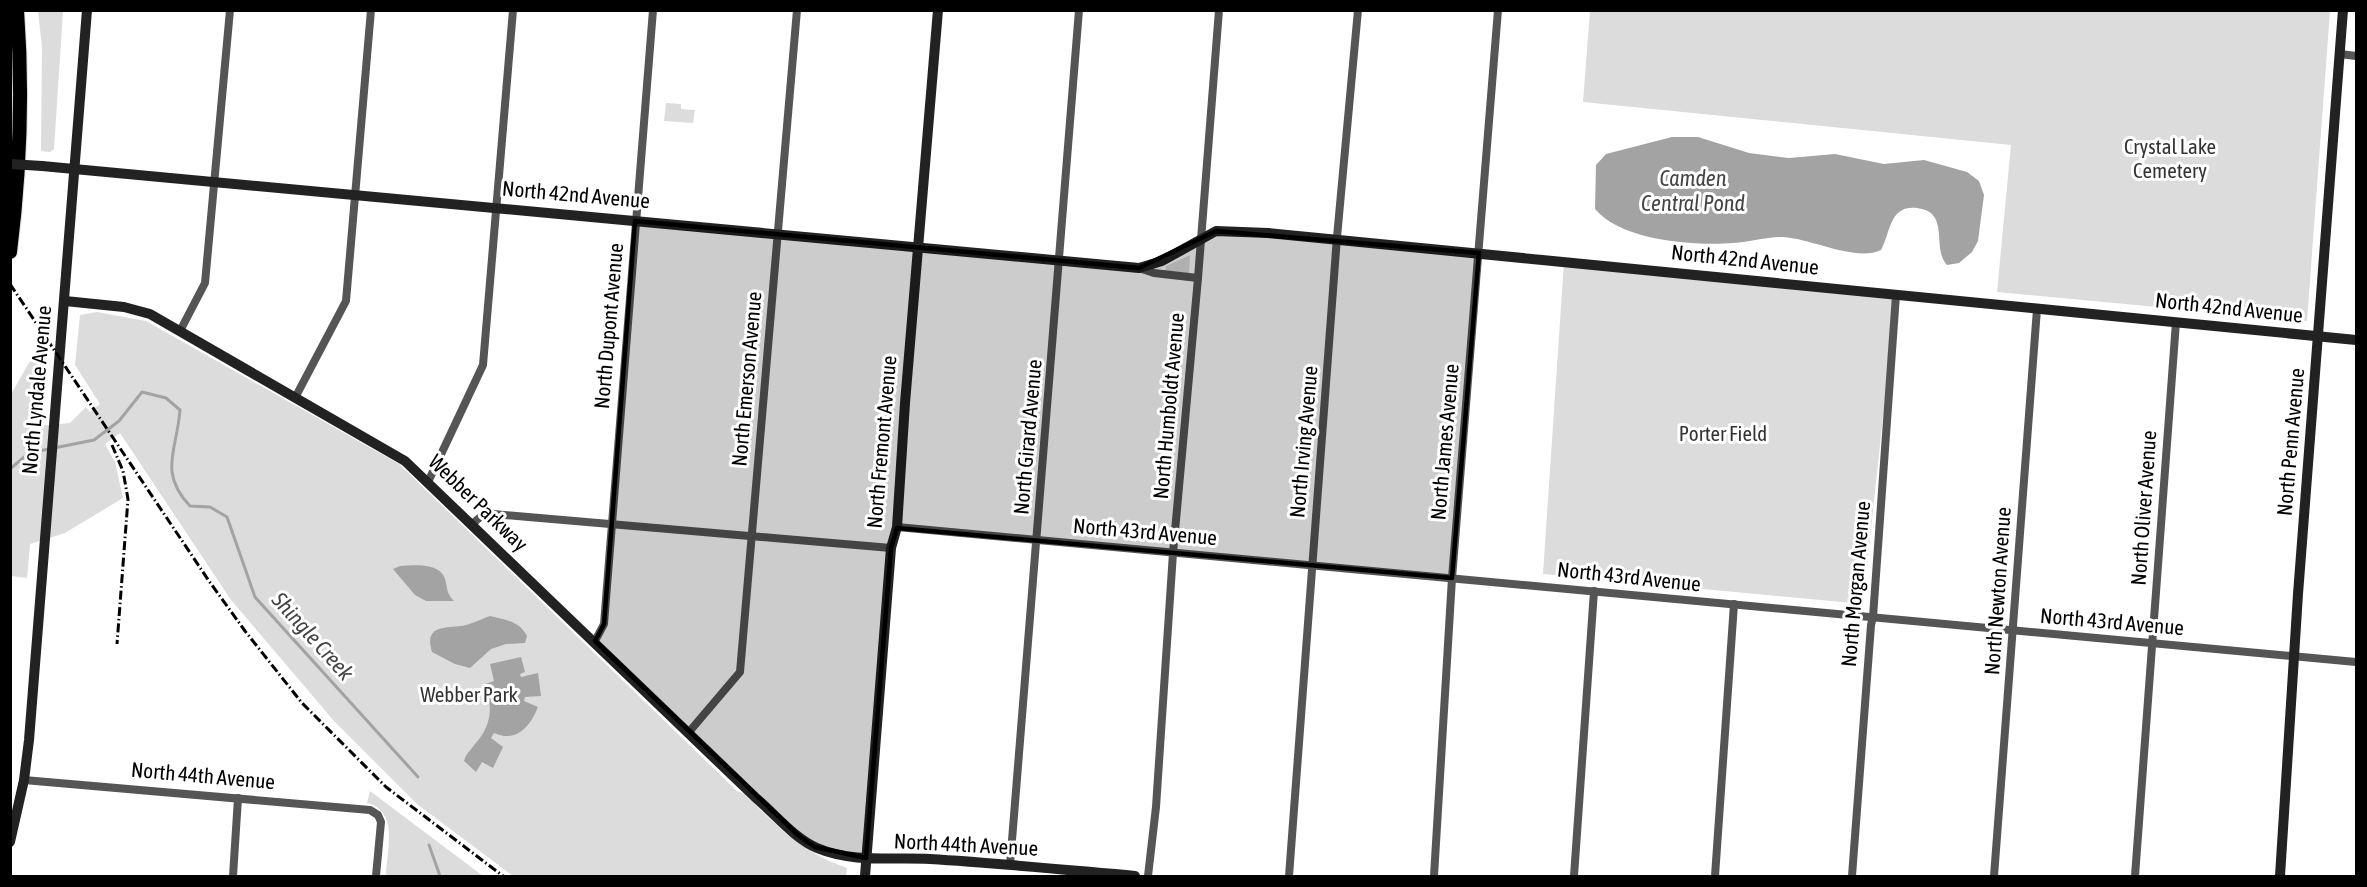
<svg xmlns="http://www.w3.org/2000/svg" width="2367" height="887" viewBox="0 0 2367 887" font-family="'Asap Condensed',sans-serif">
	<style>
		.green { fill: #dcdcdc }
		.water { fill: #a3a3a3 }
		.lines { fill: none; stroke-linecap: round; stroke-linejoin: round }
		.stream { stroke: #a3a3a3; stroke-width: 3 }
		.highway-casing { stroke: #dbdbdb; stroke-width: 16 }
		.street { stroke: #555; stroke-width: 8 }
		.secondary { stroke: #222; stroke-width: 10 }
		.highway { stroke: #000; stroke-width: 14 }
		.rail { stroke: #000; stroke-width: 3; stroke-dasharray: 9 3 1.5 3; stroke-linecap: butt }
		.secondary-bridge { stroke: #222; stroke-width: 10 }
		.marked { fill: #000; fill-opacity: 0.2; stroke: #000; stroke-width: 4.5; stroke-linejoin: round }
		.labels { text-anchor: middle; stroke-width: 6; stroke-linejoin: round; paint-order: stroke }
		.park-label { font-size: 21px; fill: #333; stroke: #fff }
		.street-label { font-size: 21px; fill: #000; stroke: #fff }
		.water-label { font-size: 22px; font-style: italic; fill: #444; stroke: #fff }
	</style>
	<rect width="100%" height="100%" fill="#fff"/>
	<g class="green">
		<polygon points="38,11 63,11 54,149 50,152 41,151 42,47"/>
		<polygon points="1590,11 2330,11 2307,321 1997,292 2011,145 1583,102"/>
		<polygon points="666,103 681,104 681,109 695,110 693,123 664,121"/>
		<polygon points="1190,255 1189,273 1165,271 1166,266"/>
		<polygon points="1564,262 1896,295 1863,604 1543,574"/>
		<path d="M97 312 146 321 399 464 737 791 744 794C779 827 799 851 847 868L846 876H513L417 804 334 721 231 600 120 433 105 444 115 462 123 498 65 533 30 544 27 578 11 576 10 396 34 354 40 365 38 426 70 423 86 407 90 412 100 404 75 365 80 315Z"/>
		<path d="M370 791 483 876H386C387 850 399 811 367 803Z"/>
	</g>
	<g class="water">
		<path d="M1672 137H1698L1749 153 1789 158 1835 154 1884 164 1924 160 1967 172 1979 181 1984 195 1978 241 1972 252 1959 263 1947 265C1931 248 1951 212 1917 208 1889 205 1891 232 1881 250 1856 262 1813 239 1783 237 1767 237 1750 242 1733 243 1693 246 1622 241 1595 209L1596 165 1606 154Z"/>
		<path d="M400 566C413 565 440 562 445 579 448 589 446 593 454 601H426L415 595 393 569Z"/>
		<path d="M490 616C506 620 519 621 527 636L525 643 506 644 491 649 470 668 455 664 432 652C424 626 443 628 461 626 470 625 481 619 490 616Z"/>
		<path d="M521 657 525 672 520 674 521 677 538 673 541 696 525 697 524 701 538 707C530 727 516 743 494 733L491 738 503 747 493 768 482 762 476 772 464 761C466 753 471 750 475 744 492 725 493 707 485 684L494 681 490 664Z"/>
	</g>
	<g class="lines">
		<g class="stream">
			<path d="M10 469 29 453 94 440 119 421 142 392 166 398 180 410C177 451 158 472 190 506L210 507 227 517 255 597 418 777"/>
			<polyline points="429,845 440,876"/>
		</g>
		<defs>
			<path id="highway" d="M10 252C20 172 23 91 17 10"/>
		</defs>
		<use href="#highway" class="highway-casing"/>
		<g class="street">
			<polyline points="2340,54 2356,56"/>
			<polyline points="1139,268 1154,273 1198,278"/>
			<polyline points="180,331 205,283 230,10"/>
			<polyline points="296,396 346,301 371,10"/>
			<polyline points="428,482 483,365 513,10"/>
			<polyline points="472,524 484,514 493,514 891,548"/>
			<polyline points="897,527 2356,662"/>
			<polyline points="595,641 604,624 653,10"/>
			<polyline points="689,732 740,672 797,10"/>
			<polyline points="24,780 370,810 378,815 381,822 376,876"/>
			<polyline points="1010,865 1079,10"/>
			<polyline points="233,876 238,798"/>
			<polyline points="1148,876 1156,807 1173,553 1198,278 1219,10"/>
			<polyline points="1289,876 1337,237 1358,10"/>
			<polyline points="1434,876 1452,578 1498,10"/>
			<polyline points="1574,876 1594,591"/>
			<polyline points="1715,876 1734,604"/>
			<polyline points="1852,876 1871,625 1873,617 1896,295"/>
			<polyline points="1994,876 2037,309"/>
			<polyline points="2135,876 2176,322"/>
		</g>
		<g class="secondary">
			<polyline points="42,166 1139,268 1162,261 1216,231 1268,233 2356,340"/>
			<path d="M65 301 124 307 150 314 405 461 757 799C776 815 794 838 817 848 853 863 892 857 930 859 998 863 1067 870 1135 876"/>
			<polyline points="10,842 24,780 29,740 87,10"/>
			<polyline points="865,876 891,548 897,527 905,403 938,10"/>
			<polyline points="2280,876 2298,594 2343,10"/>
		</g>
		<use href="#highway" class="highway"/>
		<g class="rail">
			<polyline points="10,284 209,581 245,631 302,703 386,787 503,876"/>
			<polyline points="112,445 123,471 128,499 117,644"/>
		</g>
		<polyline class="secondary-bridge" points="10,164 42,166"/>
	</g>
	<path class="marked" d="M635 221 1139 268 1216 231 1479 253 1452 578 897 528 891 548 866 858 815 847 799 836 595 641 604 624Z"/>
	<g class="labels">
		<g class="park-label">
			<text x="2170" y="154">Crystal Lake<tspan x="2170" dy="24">Cemetery</tspan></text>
			<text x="1723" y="441">Porter Field</text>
			<text x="469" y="702">Webber Park</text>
		</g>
		<g class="street-label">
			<text transform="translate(576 195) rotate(5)" y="7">North 42nd Avenue</text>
			<text transform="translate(1745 260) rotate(6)" y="7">North 42nd Avenue</text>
			<text transform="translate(2229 308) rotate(6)" y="7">North 42nd Avenue</text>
			<text transform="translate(609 326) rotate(-85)" y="7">North Dupont Avenue</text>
			<text transform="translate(747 379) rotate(-85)" y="7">North Emerson Avenue</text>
			<text transform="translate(37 390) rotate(-85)" y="7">North Lyndale Avenue</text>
			<text transform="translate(1169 406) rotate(-85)" y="7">North Humboldt Avenue</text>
			<text transform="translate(1028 437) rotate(-85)" y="7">North Girard Avenue</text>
			<text transform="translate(882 442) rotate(-85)" y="7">North Fremont Avenue</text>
			<text transform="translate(1304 442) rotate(-85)" y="7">North Irving Avenue</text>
			<text transform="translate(1445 442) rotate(-85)" y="7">North James Avenue</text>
			<text transform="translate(2291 442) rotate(-85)" y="7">North Penn Avenue</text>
			<text transform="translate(478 503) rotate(44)" y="7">Webber Parkway</text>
			<text transform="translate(2144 508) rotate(-86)" y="7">North Oliver Avenue</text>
			<text transform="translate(1145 532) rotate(5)" y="7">North 43rd Avenue</text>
			<text transform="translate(1629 577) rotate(6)" y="7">North 43rd Avenue</text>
			<text transform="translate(1856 584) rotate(-85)" y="7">North Morgan Avenue</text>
			<text transform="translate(1998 591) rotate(-86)" y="7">North Newton Avenue</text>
			<text transform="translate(2112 622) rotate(5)" y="7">North 43rd Avenue</text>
			<text transform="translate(203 776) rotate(5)" y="7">North 44th Avenue</text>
			<text transform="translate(966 845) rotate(3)" y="7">North 44th Avenue</text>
		</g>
		<g class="water-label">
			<text x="1693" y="186">Camden<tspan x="1693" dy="25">Central Pond</tspan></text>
			<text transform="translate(313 636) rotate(48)" y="8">Shingle Creek</text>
		</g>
	</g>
	<rect width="2367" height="887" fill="none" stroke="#000000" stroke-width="24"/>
</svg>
